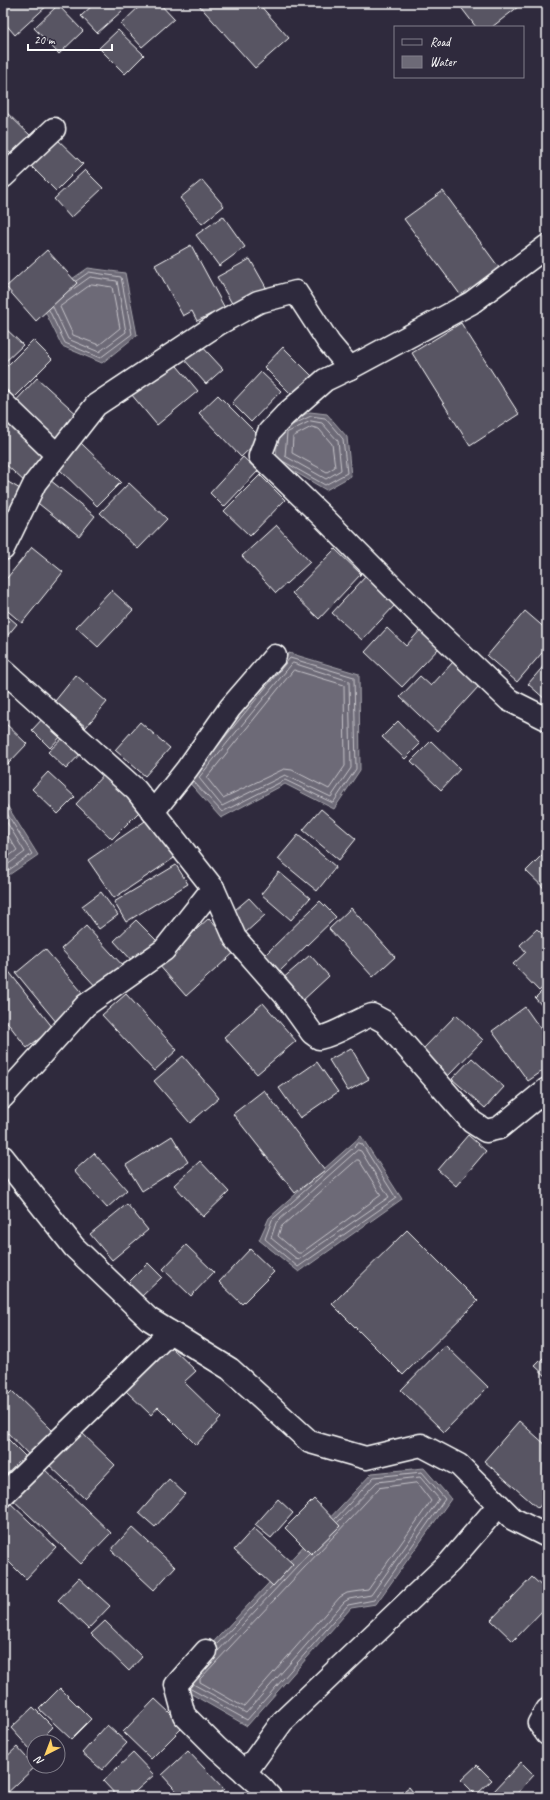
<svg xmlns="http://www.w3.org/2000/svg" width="550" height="1800" viewBox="0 0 550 1800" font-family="Caveat,sans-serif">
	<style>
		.water { fill: #6d6a77; stroke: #a7a6ad }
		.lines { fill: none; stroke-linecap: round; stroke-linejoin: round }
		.shore { stroke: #c5c3c9; stroke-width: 1 }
		.building { fill: #595564; stroke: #fff }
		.minor-casing { stroke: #fff; stroke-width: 25 }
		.minor { stroke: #2f2a3d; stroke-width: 22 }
	</style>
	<rect width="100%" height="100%" fill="#2f2a3d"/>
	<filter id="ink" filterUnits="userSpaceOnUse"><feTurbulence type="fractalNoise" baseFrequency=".025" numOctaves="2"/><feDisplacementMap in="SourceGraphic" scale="8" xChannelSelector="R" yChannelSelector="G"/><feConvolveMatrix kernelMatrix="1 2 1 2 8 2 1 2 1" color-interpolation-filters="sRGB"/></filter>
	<g filter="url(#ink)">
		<g class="water">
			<polygon points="88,268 125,273 137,335 102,363 62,346 40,301"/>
			<polygon points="310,412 327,414 347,437 351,476 326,490 276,461 278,427"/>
			<polygon points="289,653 359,674 360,770 334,809 285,784 221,818 186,779"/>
			<polygon points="3,799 38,855 3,879"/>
			<polygon points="361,1136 402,1199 299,1272 259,1240 269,1218"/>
			<polygon points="424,1468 451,1499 376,1604 351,1608 247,1726 174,1684 372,1473"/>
		</g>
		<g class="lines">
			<g class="shore">
				<polygon points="92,284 112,287 120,328 99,345 73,335 60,307"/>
				<polyline points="53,307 68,339 99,352 126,332 117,281 90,277 69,292"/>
				<polyline points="49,310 65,343 100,358 132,334 121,277 89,272 76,281"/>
				<polygon points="311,421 322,423 338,441 341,470 326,479 285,456 287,433"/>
				<polygon points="312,427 319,429 332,444 335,467 327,472 292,453 293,437"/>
				<polyline points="281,460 325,485 347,473 343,439 325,418 311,416 292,425"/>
				<polygon points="293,663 349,681 351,768 331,797 285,775 222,806 199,778"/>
				<polygon points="294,670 344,685 345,766 329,789 292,770 284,769 223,798 207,778"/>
				<polyline points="193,781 222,812 285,780 333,803 356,769 354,677 290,658 216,748"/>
				<polyline points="3,807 32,854 3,874"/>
				<polyline points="3,816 25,852 3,868"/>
				<polyline points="3,828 17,850 3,861"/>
				<polygon points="359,1143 362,1144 396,1198 298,1267 265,1239 272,1220"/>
				<polygon points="358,1150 361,1151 389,1197 298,1260 271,1238 276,1223"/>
				<polygon points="357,1160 359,1160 381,1195 301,1253 298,1253 278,1236 281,1227"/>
				<polygon points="417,1483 431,1501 368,1590 347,1593 340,1597 244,1706 242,1706 200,1682 200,1679 379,1488"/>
				<polyline points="216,1645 272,1586"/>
				<polyline points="218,1651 309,1553"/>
				<polyline points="193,1684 246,1713 344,1602 349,1599 371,1595 439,1499 420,1477 377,1482 338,1522"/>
				<polyline points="189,1688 247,1720 348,1605 374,1600 445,1499 422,1472 374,1477 335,1519"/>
			</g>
		</g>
		<g class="building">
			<polygon points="3,3 50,3 15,35 3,21"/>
			<polygon points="95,3 131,3 97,33 81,16"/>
			<polygon points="143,3 159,3 174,19 142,47 121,24"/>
			<polygon points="197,3 258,3 289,38 255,68"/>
			<polygon points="464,3 523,3 492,27 476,27 460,6"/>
			<polygon points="58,5 83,31 59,54 34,28"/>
			<polygon points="118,30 144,55 125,74 99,48"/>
			<polygon points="3,109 32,137 13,156 3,146"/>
			<polygon points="54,136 83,164 56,191 28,163"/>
			<polygon points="85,170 103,188 71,218 54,199"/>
			<polygon points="202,180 224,206 202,224 180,198"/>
			<polygon points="443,191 500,269 462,297 404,219"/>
			<polygon points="223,216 245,247 219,266 196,235"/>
			<polygon points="191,245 227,312 214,319 211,314 197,321 192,311 183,316 155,265"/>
			<polygon points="47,250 77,283 36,321 6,287"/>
			<polygon points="250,259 267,289 234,307 217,277"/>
			<polygon points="461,323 519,414 470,446 412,353"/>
			<polygon points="3,326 23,345 3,364"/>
			<polygon points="33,340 52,359 14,397 3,386 3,370"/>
			<polygon points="198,342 223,369 206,384 182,357"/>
			<polygon points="283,347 314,378 295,398 264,367"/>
			<polygon points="172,360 198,391 157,425 131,394"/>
			<polygon points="261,372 281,391 251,422 232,403"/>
			<polygon points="37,378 80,417 56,444 12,405"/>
			<polygon points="218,395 261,438 241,457 199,413"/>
			<polygon points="7,416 51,457 26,483 3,462 3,420"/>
			<polygon points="81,443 121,482 97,506 57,467"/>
			<polygon points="243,457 258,471 224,507 210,493"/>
			<polygon points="260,475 285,500 250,536 224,511"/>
			<polygon points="3,479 27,493 3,534"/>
			<polygon points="50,480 95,516 79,536 34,500"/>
			<polygon points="129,483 167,519 138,549 100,513"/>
			<polygon points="276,525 310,562 276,593 242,556"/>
			<polygon points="32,547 63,572 22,623 3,607 3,583"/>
			<polygon points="335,549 361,574 319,619 292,593"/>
			<polygon points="366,576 396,604 362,640 332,613"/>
			<polygon points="111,590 133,610 98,647 76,627"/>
			<polygon points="525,611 547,630 547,647 517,682 487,656"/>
			<polygon points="3,612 17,624 3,641"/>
			<polygon points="387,628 406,646 422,628 441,646 402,687 365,652"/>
			<polygon points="453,662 479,686 437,732 400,697 420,676 431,686"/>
			<polygon points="547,662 547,701 528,684"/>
			<polygon points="76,675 107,702 86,727 55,701"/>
			<polygon points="45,716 63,734 50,748 32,730"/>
			<polygon points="3,721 27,744 8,764 3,759"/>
			<polygon points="398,721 420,744 405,759 382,737"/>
			<polygon points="140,722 170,748 145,776 115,750"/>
			<polygon points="67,734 84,750 66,769 48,752"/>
			<polygon points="431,741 460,769 441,790 411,761"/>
			<polygon points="108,770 145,806 112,839 76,804"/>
			<polygon points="48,772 75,797 58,814 32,789"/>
			<polygon points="321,809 356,839 339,860 303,830"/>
			<polygon points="151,817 177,856 114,898 88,860"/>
			<polygon points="298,835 336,867 317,891 278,859"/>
			<polygon points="547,844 547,891 526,871 545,852 542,849"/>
			<polygon points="176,865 188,884 126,922 114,902"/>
			<polygon points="279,872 310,898 291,920 261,894"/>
			<polygon points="101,892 118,915 99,929 82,906"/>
			<polygon points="249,898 265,915 244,934 228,916"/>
			<polygon points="320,901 336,917 280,971 265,955"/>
			<polygon points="351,908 395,957 373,977 329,929"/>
			<polygon points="209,918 238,949 186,996 158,964"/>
			<polygon points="136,920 158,942 135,964 114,941"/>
			<polygon points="86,926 125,968 100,991 61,949"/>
			<polygon points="537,929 544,936 547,933 547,983 539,991 513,964 526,952 520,945"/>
			<polygon points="45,949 87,998 57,1023 16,973"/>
			<polygon points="310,955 329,976 301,1002 281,980"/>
			<polygon points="3,964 53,1028 27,1048 3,1017"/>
			<polygon points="547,986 547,1011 535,998"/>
			<polygon points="126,994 177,1050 154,1071 102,1015"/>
			<polygon points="263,1003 296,1041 257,1074 224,1037"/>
			<polygon points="525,1007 547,1038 547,1068 528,1081 492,1031"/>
			<polygon points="456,1015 483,1040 448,1076 422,1050"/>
			<polygon points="351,1048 369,1079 348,1091 329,1060"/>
			<polygon points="183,1056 219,1098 190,1123 154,1081"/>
			<polygon points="472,1058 504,1087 485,1108 452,1079"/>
			<polygon points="317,1062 338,1092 300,1118 279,1088"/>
			<polygon points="264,1090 325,1170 295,1193 233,1114"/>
			<polygon points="468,1135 486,1151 456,1186 438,1170"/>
			<polygon points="172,1136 188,1162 142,1191 126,1165"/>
			<polygon points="94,1153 127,1190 107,1208 74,1171"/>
			<polygon points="200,1161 229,1192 203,1217 174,1185"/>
			<polygon points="127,1204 148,1230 112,1260 90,1234"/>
			<polygon points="407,1230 478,1301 403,1375 332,1304"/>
			<polygon points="186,1245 214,1272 191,1296 163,1269"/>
			<polygon points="250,1249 274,1272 242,1304 219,1282"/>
			<polygon points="148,1263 162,1277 140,1298 127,1284"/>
			<polygon points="169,1345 196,1371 184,1382 221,1418 196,1445 158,1407 151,1415 125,1390"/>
			<polygon points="445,1345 488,1387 444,1432 401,1390"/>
			<polygon points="547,1354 547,1377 535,1366"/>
			<polygon points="12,1391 54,1432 30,1456 3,1428 3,1400"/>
			<polygon points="519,1421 547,1446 547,1498 538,1508 484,1461"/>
			<polygon points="77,1428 115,1465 84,1498 45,1461"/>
			<polygon points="3,1434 28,1459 6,1481 3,1478"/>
			<polygon points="41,1466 111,1533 81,1564 11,1498"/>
			<polygon points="169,1479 185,1494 155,1527 139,1513"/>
			<polygon points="6,1499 56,1547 26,1579 3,1556 3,1502"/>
			<polygon points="278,1499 293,1513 271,1538 255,1525"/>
			<polygon points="314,1499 340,1526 311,1554 285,1528"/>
			<polygon points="132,1527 175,1567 154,1590 111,1550"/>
			<polygon points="254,1528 293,1564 273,1586 234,1550"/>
			<polygon points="532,1577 547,1591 547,1606 513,1641 491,1620"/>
			<polygon points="79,1578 110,1606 88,1629 58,1600"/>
			<polygon points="105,1621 142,1657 129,1671 91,1634"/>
			<polygon points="60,1688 91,1719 71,1739 39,1709"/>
			<polygon points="155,1699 184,1726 151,1759 123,1732"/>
			<polygon points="33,1707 53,1727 38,1742 34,1742 34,1746 30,1749 11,1728"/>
			<polygon points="107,1725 127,1743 102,1770 82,1753"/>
			<polygon points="17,1747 35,1767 3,1797 3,1760"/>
			<polygon points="188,1751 224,1789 215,1797 182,1797 162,1775"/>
			<polygon points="133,1753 154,1775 129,1797 118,1797 103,1781"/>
			<polygon points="521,1762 534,1775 514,1797 501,1797 494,1791"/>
			<polygon points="477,1765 492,1780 476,1795 461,1780"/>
			<polygon points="409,1787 417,1797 396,1797"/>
		</g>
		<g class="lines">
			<defs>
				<g id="minor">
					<polyline points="3,177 54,129"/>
					<polyline points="350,368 325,380 285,415 269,432 260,456 324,518 419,614 509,700 547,719"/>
					<polyline points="3,403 57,455"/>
					<polyline points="3,549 35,483 96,405 218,324 258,302 296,292 329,343 350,368 471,303 547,246"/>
					<path d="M3 670 136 790 213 888 235 938 284 994 312 1033 319 1038C338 1034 354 1021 372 1015L385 1022 472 1122 486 1131 499 1128 547 1089"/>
					<polyline points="153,812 187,769 230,708 275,656"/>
					<polyline points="3,1097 86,1005 164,950 213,888"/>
					<polyline points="3,1157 74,1247 149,1319 230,1369 310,1442 366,1458 421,1445 459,1465 513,1519 547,1536"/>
					<polyline points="3,1495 170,1332"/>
					<polyline points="206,1651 176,1685 184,1715 217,1748 260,1786 270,1797"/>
					<polyline points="547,1710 539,1723 547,1734"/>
					<polyline points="245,1773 282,1722 450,1562 499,1505"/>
				</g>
			</defs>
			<use href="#minor" class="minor-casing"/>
			<use href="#minor" class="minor"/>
		</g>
	</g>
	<rect width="550" height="1800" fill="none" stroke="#2f2a3d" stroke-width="16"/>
	<rect x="8" y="8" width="534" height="1784" fill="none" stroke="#fff" stroke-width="1.5" filter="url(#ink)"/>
	<rect x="394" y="26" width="130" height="52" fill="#2f2a3d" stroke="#827f8b"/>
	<rect x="402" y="39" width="20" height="6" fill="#2f2a3d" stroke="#827f8b"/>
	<text x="430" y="46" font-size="12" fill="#ffffff">Road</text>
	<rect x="402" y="56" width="20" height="12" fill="#6d6a77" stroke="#827f8b"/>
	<text x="430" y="66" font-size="12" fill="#ffffff">Water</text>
	<g transform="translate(46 1754) rotate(222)"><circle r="19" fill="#2f2a3d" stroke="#827f8b"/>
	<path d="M0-3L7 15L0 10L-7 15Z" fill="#ffd166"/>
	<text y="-6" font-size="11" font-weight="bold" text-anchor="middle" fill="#ffffff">N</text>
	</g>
	<path d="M28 44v6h84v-6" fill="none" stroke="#ffffff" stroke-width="2"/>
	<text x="34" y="44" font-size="12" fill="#ffffff" stroke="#2f2a3d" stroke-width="3" paint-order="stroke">20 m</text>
</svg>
